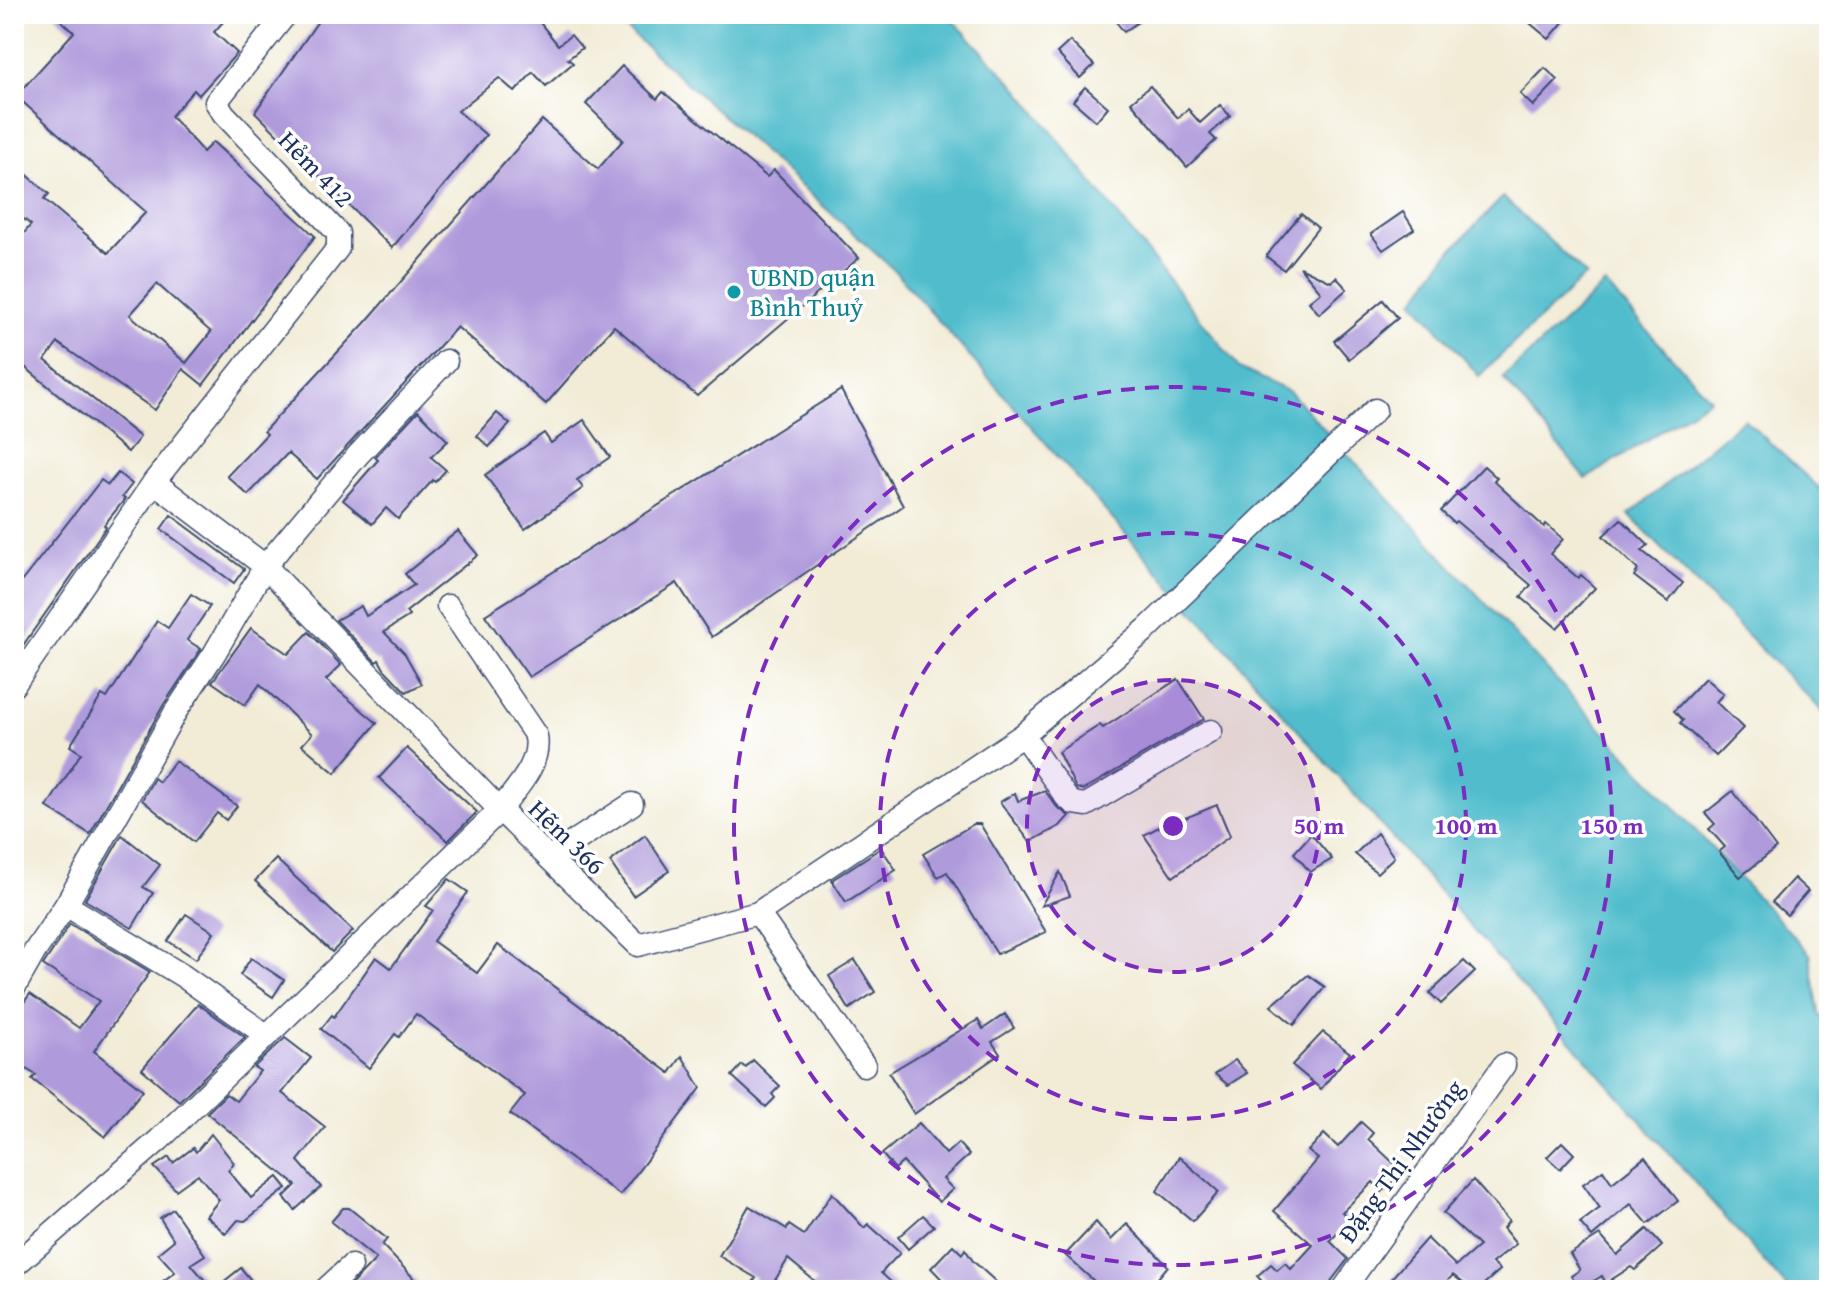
<svg xmlns="http://www.w3.org/2000/svg" width="1843" height="1304" viewBox="0 0 1843 1304" font-family="'Gentium Book Plus',serif">
	<style>
		.water { fill: #51bdcc; stroke: #367695; stroke-width: 2 }
		.building { fill: #af9adb; fill-rule: evenodd }
		.lines { fill: none; stroke-linecap: round; stroke-linejoin: round }
		.minor-casing { stroke: #3b4b70; stroke-width: 25 }
		.minor { stroke: #fff; stroke-width: 22 }
		.ring { fill: none; stroke: #7b2cbf; stroke-width: 4; stroke-dasharray: 14 10 }
		.culture-dot { fill: #0f9aa8; stroke: #fff; stroke-width: 3 }
		.labels { text-anchor: middle; stroke-width: 7; stroke-linejoin: round; paint-order: stroke }
		.street-label { font-size: 26px; fill: #1b2f5e; stroke: #fff }
		.culture-label { font-size: 26px; fill: #0d838f; stroke: #fff; text-anchor: start }
		.centre { fill: #7b2cbf; stroke: #fff; stroke-width: 4 }
		.ring-label { font-size: 24px; text-anchor: middle; font-weight: bold; fill: #7b2cbf; stroke: #fff; stroke-width: 7; stroke-linejoin: round; paint-order: stroke }
	</style>
	<rect width="100%" height="100%" fill="#fff"/>
	<filter id="ink" filterUnits="userSpaceOnUse"><feTurbulence type="fractalNoise" baseFrequency=".0125" numOctaves="2"/><feDisplacementMap in="SourceGraphic" scale="16" xChannelSelector="R" yChannelSelector="G"/><feConvolveMatrix kernelMatrix="1 2 1 2 8 2 1 2 1" color-interpolation-filters="sRGB"/></filter>
	<filter id="wash" filterUnits="userSpaceOnUse"><feTurbulence type="fractalNoise" baseFrequency=".006" numOctaves="4" result="noise"/><feDisplacementMap in="SourceGraphic" scale="32" xChannelSelector="R" yChannelSelector="G"/><feGaussianBlur stdDeviation="1.8" result="paint"/><feColorMatrix in="noise" values="0 0 0 0 0 0 0 0 0 0 0 0 0 0 0 0 0 1.4 0 .05"/><feComposite in="paint" operator="in"/></filter>
	<g filter="url(#wash)">
		<rect width="100%" height="100%" fill="#f2ecd7"/>
		<g class="water">
			<polygon points="610,14 947,14 1018,89 1239,368 1290,392 1810,954 1819,1014 1829,1027 1829,1290 1789,1290 893,269"/>
			<polygon points="1503,197 1586,275 1479,376 1414,301 1447,255"/>
			<polygon points="1605,284 1710,399 1586,479 1503,378"/>
			<polygon points="1744,419 1829,497 1829,718 1629,515"/>
		</g>
		<g id="blocks">
			<g class="building">
				<path d="M54 14H230L214 32 237 53 199 95 194 90 171 116 203 152 213 142 315 236 203 385 183 369 155 410 58 343 45 360 140 437 128 452 14 358V245L31 225 14 211V186L25 173 49 194 44 199 108 253 146 212 16 96 74 32ZM157 284 211 332 186 363 130 315Z"/>
				<polygon points="323,14 533,14 558,45 571,35 582,48 568,59 573,63 546,86 533,72 515,92 499,78 458,111 486,135 392,248 255,112"/>
				<polygon points="1110,14 1149,14 1124,32"/>
				<polygon points="1519,14 1570,14 1549,39"/>
				<polygon points="1070,41 1094,65 1080,78 1057,53"/>
				<polygon points="622,66 657,99 663,92 767,177 774,170 859,258 697,396 614,326 546,404 457,327 317,479 288,453 248,495 227,476 267,434 264,431 364,324 542,120 598,169 623,140 586,104"/>
				<polygon points="1545,68 1558,80 1533,106 1520,94"/>
				<polygon points="1150,86 1178,118 1188,109 1200,123 1220,105 1230,116 1210,134 1216,140 1187,167 1131,102"/>
				<polygon points="1085,87 1108,107 1096,121 1073,101"/>
				<polygon points="1403,212 1414,229 1383,250 1371,234"/>
				<polygon points="1301,214 1318,228 1284,270 1266,256"/>
				<polygon points="1300,267 1331,282 1336,277 1347,289 1319,314 1309,302 1321,292"/>
				<polygon points="1383,300 1398,318 1349,359 1334,341"/>
				<polygon points="841,390 903,506 712,637 677,583 529,677 485,615"/>
				<polygon points="418,411 448,441 431,457 446,470 435,482 433,480 398,519 386,508 372,524 343,500 378,460 375,457"/>
				<polygon points="497,413 510,424 489,447 477,436"/>
				<polygon points="584,420 610,457 577,480 583,488 525,529 485,475 544,433 551,443"/>
				<polygon points="1484,466 1497,478 1494,481 1544,527 1546,524 1563,539 1550,554 1578,578 1581,575 1595,588 1557,628 1521,597 1531,585 1456,521 1454,523 1441,511"/>
				<polygon points="118,473 132,484 122,497 125,499 104,525 106,527 14,658 14,591 101,480 108,485"/>
				<polygon points="171,515 244,569 234,583 161,529"/>
				<polygon points="1621,519 1648,545 1642,551 1683,583 1668,602 1634,576 1638,570 1603,536"/>
				<polygon points="458,531 478,555 406,612 409,616 384,632 405,654 422,684 406,692 384,669 379,660 376,662 336,620 361,606 366,616 414,585 405,574"/>
				<polygon points="191,594 210,606 187,640 201,649 164,704 90,834 47,807 81,753 70,746 102,695 107,698 157,621 168,628"/>
				<polygon points="251,628 288,654 309,632 341,665 326,680 377,723 335,773 302,745 312,734 260,684 245,705 212,682"/>
				<polygon points="1705,678 1723,694 1716,702 1743,728 1716,756 1680,723 1683,720 1674,711"/>
				<polygon points="1178,679 1204,719 1083,790 1076,788 1058,752 1100,725 1103,728"/>
				<polygon points="407,748 477,812 448,841 379,778"/>
				<polygon points="175,761 237,806 226,820 217,813 194,842 142,800 154,778 159,782"/>
				<polygon points="1045,791 1057,807 1069,816 1060,826 1030,842 1000,802 1015,793 1018,801"/>
				<polygon points="1733,791 1776,848 1740,877 1719,852 1725,847 1709,829 1715,824 1705,813"/>
				<polygon points="1217,805 1230,836 1173,877 1144,835 1166,823 1168,825"/>
				<polygon points="974,824 980,824 1046,932 997,954 947,872 938,877 923,854"/>
				<polygon points="1377,833 1394,857 1377,873 1355,854"/>
				<polygon points="1311,834 1332,859 1310,872 1294,853"/>
				<polygon points="122,835 160,865 143,887 153,893 132,928 85,900"/>
				<polygon points="645,835 669,871 633,896 610,862"/>
				<polygon points="881,848 896,870 846,902 832,880"/>
				<polygon points="276,859 353,931 332,952 255,881"/>
				<polygon points="1060,872 1070,896 1041,906"/>
				<polygon points="1794,878 1808,891 1787,915 1772,902"/>
				<polygon points="449,879 468,892 433,941 477,973 498,945 670,1073 682,1056 701,1088 620,1195 510,1114 525,1095 416,1014 399,1037 395,1034 369,1068 321,1029 332,1015 334,1017 376,957 391,968 433,910 426,906"/>
				<polygon points="186,914 214,932 196,959 168,941"/>
				<polygon points="70,924 150,972 94,1051 143,1090 105,1137 32,1079 36,1075 14,1062 14,1016 30,994 79,1028 99,1001 43,965"/>
				<polygon points="251,958 284,980 273,997 240,975"/>
				<polygon points="855,960 875,992 849,1009 829,976"/>
				<polygon points="1464,961 1475,972 1441,1004 1430,993"/>
				<polygon points="1308,975 1325,987 1294,1025 1271,1006"/>
				<polygon points="198,1004 245,1037 179,1101 142,1069"/>
				<polygon points="1005,1014 1014,1028 992,1042 1000,1054 914,1114 889,1073 978,1020 983,1029"/>
				<polygon points="1323,1032 1350,1053 1321,1089 1292,1065"/>
				<polygon points="285,1038 311,1058 282,1093 325,1127 298,1161 321,1187 295,1210 284,1197 296,1185 207,1113 226,1094 236,1101 260,1071 254,1067"/>
				<polygon points="753,1060 780,1086 772,1094 775,1098 766,1107 732,1076 742,1065 746,1068"/>
				<polygon points="1235,1060 1247,1073 1228,1085 1215,1074"/>
				<polygon points="1361,1122 1373,1133 1368,1139 1403,1172 1382,1192 1373,1182 1342,1212 1350,1220 1330,1241 1348,1259 1332,1280 1329,1290 1270,1290 1257,1276 1271,1264 1277,1270 1285,1263 1291,1269 1313,1245 1274,1211 1318,1159 1308,1151 1324,1134 1338,1147"/>
				<polygon points="919,1123 946,1154 958,1143 969,1155 943,1179 953,1189 939,1202 903,1162 895,1169 882,1154"/>
				<polygon points="211,1134 234,1163 228,1170 251,1198 278,1177 287,1188 245,1221 238,1220 226,1234 206,1216 219,1200 198,1174 176,1190 154,1167 169,1157 173,1163 193,1148 196,1152"/>
				<polygon points="1562,1142 1574,1154 1560,1169 1547,1157"/>
				<polygon points="1179,1157 1219,1192 1193,1221 1157,1191"/>
				<polygon points="1645,1157 1678,1201 1648,1224 1631,1204 1592,1237 1580,1223 1600,1208 1583,1184 1603,1170 1612,1183"/>
				<polygon points="1473,1180 1509,1221 1503,1228 1516,1244 1492,1263 1500,1270 1477,1290 1472,1290 1453,1275 1439,1290 1400,1290 1389,1281 1427,1238 1456,1266 1479,1246 1443,1213"/>
				<polygon points="832,1193 864,1228 868,1224 900,1253 881,1273 900,1290 809,1290 816,1282 788,1259 769,1290 748,1290 756,1278 719,1256 749,1206 787,1229 789,1225 804,1235"/>
				<polygon points="343,1208 349,1208 387,1239 382,1245 425,1290 346,1290 376,1259 331,1222"/>
				<polygon points="173,1209 205,1255 191,1264 213,1290 241,1268 251,1280 238,1290 151,1290 175,1272 158,1253 174,1240 160,1218"/>
				<polygon points="923,1215 934,1226 908,1249 898,1237"/>
				<polygon points="1096,1222 1111,1240 1127,1224 1168,1266 1148,1290 1085,1290 1095,1282 1065,1255"/>
				<polygon points="1647,1229 1662,1246 1635,1270 1631,1267 1606,1283 1602,1276 1580,1289 1571,1276 1580,1270 1570,1254 1600,1235 1617,1255"/>
				<polygon points="953,1245 962,1254 965,1249 973,1261 1005,1290 952,1290 931,1268"/>
			</g>
		</g>
	</g>
	<g filter="url(#ink)">
		<use href="#blocks" fill-opacity="0" stroke="#3b4b70" stroke-width="2"/>
		<g class="lines">
			<defs>
				<g id="minor">
					<polyline points="154,482 265,566 358,455 446,361"/>
					<polyline points="14,685 154,482 338,248 338,233 224,114 216,102 286,14"/>
					<polyline points="1023,735 1066,797 1073,803 1086,805 1211,731"/>
					<polyline points="549,858 632,804"/>
					<polyline points="66,905 183,976 266,1035"/>
					<polyline points="758,913 864,1065"/>
					<path d="M14 988 35 951 66 905 176 711 214 654 265 566 500 810C516 788 541 765 536 736L448 606"/>
					<polyline points="14,1266 159,1140 500,810 638,945 758,913 1023,735 1148,628 1375,410"/>
					<polyline points="325,1290 351,1266"/>
					<polyline points="1343,1290 1504,1065"/>
				</g>
			</defs>
			<use href="#minor" class="minor-casing"/>
			<use href="#minor" class="minor"/>
		</g>
	</g>
	<circle cx="1173" cy="826" r="146" fill="#7b2cbf" fill-opacity=".12"/>
	<g class="ring">
		<circle cx="1173" cy="826" r="146"/>
		<circle cx="1173" cy="826" r="293"/>
		<circle cx="1173" cy="826" r="439"/>
	</g>
	<circle class="culture-dot" cx="734" cy="292" r="8"/>
	<g class="labels">
		<g class="street-label">
			<text transform="translate(316 169) rotate(46)" y="9">Hẻm 412</text>
			<text transform="translate(567 837) rotate(44)" y="9">Hẽm 366</text>
			<text transform="translate(1401 1161) rotate(-54)" y="9">Đặng Thị Nhường</text>
		</g>
		<g class="culture-label">
			<text x="750" y="286">UBND quận<tspan x="750" dy="30">Bình Thuỷ</tspan></text>
		</g>
	</g>
	<circle cx="1173" cy="826" r="12" class="centre"/>
	<g class="ring-label">
		<text x="1319" y="834">50 m</text>
		<text x="1466" y="834">100 m</text>
		<text x="1612" y="834">150 m</text>
	</g>
	<rect width="1843" height="1304" fill="none" stroke="#fff" stroke-width="48"/>
</svg>
